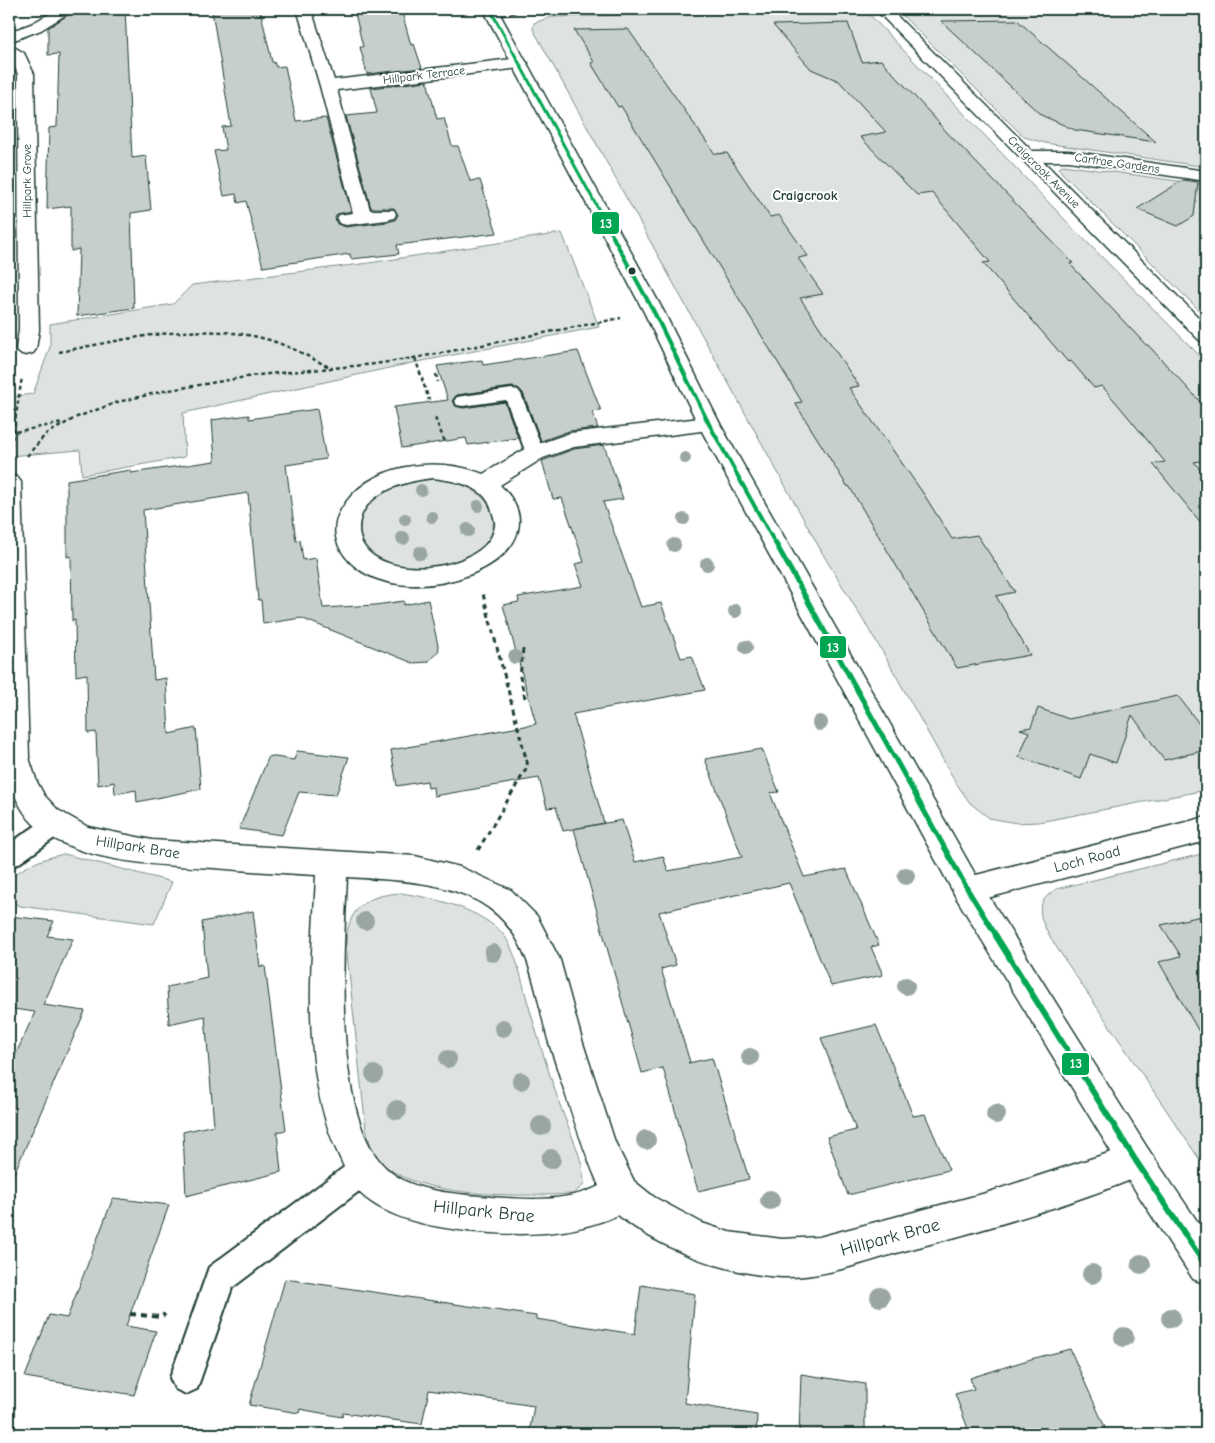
<svg xmlns="http://www.w3.org/2000/svg" width="1215" height="1443" viewBox="0 0 1215 1443" font-family="'Comic Neue',sans-serif">
	<style>
		.green { fill: #dee3e2; stroke: #7e908b }
		.building { fill: #c7cfcc; stroke: #1f3d34 }
		.lines { fill: none; stroke-linecap: round; stroke-linejoin: round }
		.service-casing { stroke: #1f3d34; stroke-width: 4 }
		.minor-casing { stroke: #1f3d34; stroke-width: 3 }
		.tertiary-casing { stroke: #1f3d34; stroke-width: 3 }
		.path-far2 { stroke: #1f3d34; stroke-width: 2.5; stroke-dasharray: 4 3; stroke-linecap: butt }
		.path-far1 { stroke: #1f3d34; stroke-width: 3; stroke-dasharray: 5 4; stroke-linecap: butt }
		.path { stroke: #1f3d34; stroke-width: 4; stroke-dasharray: 6 5; stroke-linecap: butt }
		.service { fill: #fff; fill-rule: evenodd }
		.minor { fill: #fff; fill-rule: evenodd }
		.tertiary { fill: #fff; fill-rule: evenodd }
		.bus-1-far3-casing { stroke: #fff; stroke-width: 5.5 }
		.bus-1-far2-casing { stroke: #fff; stroke-width: 7 }
		.bus-1-far1-casing { stroke: #fff; stroke-width: 9 }
		.bus-1-casing { stroke: #fff; stroke-width: 10 }
		.bus-1-far3 { stroke: #00a651; stroke-width: 3 }
		.bus-1-far2 { stroke: #00a651; stroke-width: 4 }
		.bus-1-far1 { stroke: #00a651; stroke-width: 5 }
		.bus-1 { stroke: #00a651; stroke-width: 6 }
		.tree { fill: #99a6a3 }
		.bus-dot { fill: #1f3d34; stroke: #fff; stroke-width: 2 }
		.labels { text-anchor: middle; stroke-width: 4; stroke-linejoin: round; paint-order: stroke }
		.far-street-label { font-size: 12px; fill: #1f3d34; stroke: #fff }
		.far-neighbourhood-label { font-size: 14px; font-weight: bold; fill: #1f3d34; stroke: #fff }
		.street-label { font-size: 15px; fill: #1f3d34; stroke: #fff }
		.near-street-label { font-size: 18px; fill: #1f3d34; stroke: #fff }
		.line-badge { stroke: #fff; stroke-width: 2 }
		.badge-label { font-size: 14px; text-anchor: middle; font-weight: bold; fill: #fff }
	</style>
	<rect width="100%" height="100%" fill="#fff"/>
	<filter id="ink" filterUnits="userSpaceOnUse"><feTurbulence type="fractalNoise" baseFrequency=".02" numOctaves="2"/><feDisplacementMap in="SourceGraphic" scale="10" xChannelSelector="R" yChannelSelector="G"/><feConvolveMatrix kernelMatrix="1 2 1 2 8 2 1 2 1" color-interpolation-filters="sRGB"/></filter>
	<g filter="url(#ink)">
		<g class="green">
			<polygon points="906,9 1160,9 1206,13 1206,167 1045,143 1024,137 902,15 900,12"/>
			<polygon points="852,10 869,14 1072,227 1206,362 1206,790 1039,822 1017,823 989,818 970,803 956,783 885,656 824,556 533,29 534,23 551,17"/>
			<polygon points="1063,165 1206,185 1206,317 1062,173 1059,168"/>
			<polygon points="562,233 599,327 412,363 183,413 185,457 82,475 80,450 9,456 9,397 33,394 50,347 50,324 173,304 192,285 369,263"/>
			<path d="M429 479C510 481 516 554 438 567 421 570 402 569 386 561 373 556 362 546 360 531 356 495 403 483 429 479Z"/>
			<path d="M1206 853V1169L1051 939C1039 917 1033 904 1056 889Z"/>
			<path d="M64 854 172 882 154 924 20 906 9 900V879C26 865 41 859 64 854Z"/>
			<path d="M401 893C434 898 473 907 499 930 514 942 522 981 527 1000 537 1035 548 1071 560 1105 569 1131 584 1158 584 1185L573 1194C522 1196 412 1200 377 1158 371 1151 369 1138 366 1130L346 945C347 908 366 895 401 893Z"/>
		</g>
		<g class="building">
			<polygon points="77,9 125,9 132,158 146,156 151,210 131,213 134,308 77,316 79,249 71,251 71,206 47,209 49,128 57,127 59,54 48,55 48,28"/>
			<polygon points="232,9 260,9 272,62 274,62 276,67 285,66 296,121 326,118 351,211 337,214 335,218 337,224 346,227 387,222 395,220 398,215 394,208 371,208 346,116 377,113 371,88 427,81 437,119 444,118 452,146 458,146 470,181 480,180 497,233 397,245 399,254 351,259 350,254 263,267 246,201 238,203 236,194 224,196 214,151 226,150 222,127 231,126 212,11"/>
			<polygon points="354,9 401,9 411,45 414,44 422,68 367,74 360,47 363,47"/>
			<polygon points="1017,20 1156,142 1075,130 1041,115 941,21"/>
			<polygon points="848,23 862,62 881,60 940,124 938,123 1073,263 1070,264 1146,345 1148,345 1206,408 1206,460 1194,462 1206,476 1206,529 1153,464 1165,462 1125,413 1102,386 1094,388 1071,361 1068,362 983,263 990,262 932,193 917,195 860,137 886,132 839,81 811,69 773,25"/>
			<polygon points="628,29 715,154 727,153 770,217 779,215 808,256 798,258 823,294 800,298 859,386 849,388 923,493 952,539 977,535 1015,592 996,596 1030,655 957,668 849,486 847,486 795,403 802,402 655,161 621,106 618,107 591,63 594,62 574,30"/>
			<polygon points="1183,180 1198,182 1194,216 1178,226 1137,209"/>
			<polygon points="578,351 601,411 592,412 598,428 569,431 541,441 523,393 518,388 512,387 457,395 452,401 456,406 463,408 505,402 518,438 468,445 466,438 402,448 394,407 448,400 437,366 482,360 483,365"/>
			<polygon points="317,409 326,459 286,465 296,541 300,540 303,560 316,558 323,608 375,605 404,601 404,605 428,600 439,650 428,662 413,663 301,618 263,624 261,600 258,600 248,493 143,510 154,680 166,678 169,734 196,728 201,789 137,802 136,790 115,794 114,782 98,785 96,732 88,733 87,674 76,676 75,620 72,621 71,556 67,557 67,480 131,470 131,473 215,461 212,420 249,415 249,419"/>
			<polygon points="604,445 623,499 603,502 641,607 661,603 681,658 692,656 705,690 573,714 604,823 563,831 556,807 547,808 539,778 434,796 433,787 428,788 427,781 397,786 391,750 536,724 503,605 519,602 518,597 583,586 575,564 584,562 562,498 553,499 542,461 574,449"/>
			<polygon points="1178,696 1206,733 1206,750 1164,760 1132,715 1116,763 1090,754 1081,779 1019,757 1029,732 1020,729 1031,727 1038,708 1069,719"/>
			<polygon points="762,749 779,792 770,793 804,877 846,869 879,945 871,947 883,975 831,986 789,883 659,912 676,965 661,969 690,1062 688,1063 712,1058 749,1179 698,1191 663,1068 642,1073 574,829 622,820 635,862 663,856 668,871 742,857 705,759"/>
			<polygon points="297,751 349,757 336,795 299,792 282,835 239,829 269,756 294,760"/>
			<polygon points="253,911 260,967 265,966 286,1130 277,1132 281,1172 186,1196 183,1132 214,1125 205,1016 169,1024 167,987 207,978 202,922"/>
			<polygon points="1206,915 1206,1044 1159,962 1181,956 1161,925"/>
			<polygon points="9,916 54,921 47,936 73,939 43,1005 85,1011 9,1185 9,1069 35,1012 13,1009 9,1019"/>
			<polygon points="876,1025 913,1116 925,1114 949,1170 848,1195 827,1137 856,1130 821,1038"/>
			<polygon points="113,1198 169,1205 126,1326 156,1331 134,1395 25,1377 49,1315 67,1318"/>
			<polygon points="285,1279 536,1316 536,1319 635,1334 641,1285 695,1294 685,1403 757,1415 756,1434 529,1434 534,1406 429,1390 422,1424 343,1413 342,1417 300,1409 299,1413 249,1405"/>
			<polygon points="1070,1349 1108,1434 970,1434 955,1394 974,1389 970,1378 1031,1359"/>
			<polygon points="801,1374 865,1384 865,1434 799,1434"/>
		</g>
		<g class="lines">
			<defs>
				<g id="service">
					<polygon points="512,389 518,390 521,394 544,453 542,457 528,457 526,453 506,400 463,406 457,405 454,401 457,397 463,396"/>
					<polygon points="55,815 63,818 67,825 63,832 18,864 9,867 9,844 47,818"/>
					<polygon points="365,1155 375,1159 380,1169 375,1179 232,1288 197,1389 186,1394 175,1389 170,1378 209,1267 355,1159"/>
				</g>
				<g id="minor">
					<polygon points="58,9 75,9 41,30 9,42 9,32 31,24"/>
					<polygon points="297,9 311,9 334,80 520,58 528,63 520,68 337,90 370,210 394,210 396,214 394,218 387,220 346,225 339,223 337,219 339,215 353,213 320,86"/>
					<path d="M485 9H518C513 16 494 16 486 14L484 11Z"/>
					<polygon points="875,9 890,9 1032,151 1069,151 1206,171 1206,181 1069,161 1043,161 1206,325 1206,342 1199,340"/>
					<polygon points="9,44 24,53 34,74 39,330 36,349 33,353 26,355 19,353 16,349 19,330 18,74 9,56"/>
					<path d="M709 417 717 419 720 424 717 429 574 447 543 458 500 485C577 559 398 625 345 556 334 542 332 525 341 510 368 463 436 455 483 474L527 448 570 433ZM433 478C455 481 486 485 492 511 493 515 496 521 495 526 489 575 361 586 359 530 358 493 405 481 433 478Z"/>
					<path d="M9 475 17 477 21 482 29 758 37 782 44 795 58 810 88 827 152 840 415 856 460 867 511 890 537 916 560 960 582 1040 615 1142 634 1181 654 1197 702 1223 729 1232 782 1239 819 1237 986 1193 1136 1144 1148 1149 1154 1161 1148 1173C1068 1206 984 1230 900 1252 862 1263 823 1278 782 1277 726 1274 662 1250 618 1215 570 1237 519 1236 467 1231 432 1227 388 1219 361 1194 352 1184 345 1170 340 1158 299 1072 312 968 316 875 282 873 248 871 214 868 159 865 84 864 38 828 24 817 17 800 9 784ZM347 877C393 880 450 880 489 908 533 940 535 996 549 1043 565 1092 579 1140 599 1186 565 1204 517 1199 479 1196 449 1193 410 1191 386 1168 331 1115 344 950 347 877Z"/>
					<polygon points="1206,817 1206,841 968,903 957,899 953,890 957,881 968,877"/>
				</g>
				<polygon id="tertiary" points="483,9 497,9 664,312 720,424 979,881 1148,1149 1206,1234 1206,1284 1193,1279 1124,1173 957,899 698,424 644,312"/>
			</defs>
			<use href="#service" class="service-casing"/>
			<use href="#minor" class="minor-casing"/>
			<use href="#tertiary" class="tertiary-casing"/>
			<g class="path-far2">
				<path d="M59 352C127 339 197 321 266 339 288 345 309 357 329 367"/>
				<polyline points="415,358 429,400"/>
				<polyline points="436,374 438,382"/>
				<polyline points="435,418 445,442"/>
				<polyline points="9,433 62,423"/>
				<polyline points="10,453 22,377"/>
				<polyline points="27,456 46,434 77,417 118,402 164,391 258,375 375,364 420,357 621,318"/>
			</g>
			<g class="path-far1">
				<polyline points="523,649 520,677 525,698"/>
				<polyline points="478,850 528,766 483,594"/>
			</g>
			<polyline class="path" points="130,1314 161,1317 165,1314"/>
			<use href="#service" class="service"/>
			<use href="#minor" class="minor"/>
			<use href="#tertiary" class="tertiary"/>
			<defs>
				<polyline id="bus-1-far3" points="491,11 614,238"/>
				<polyline id="bus-1-far2" points="613,237 654,312 709,424 775,543"/>
				<polyline id="bus-1-far1" points="775,542 968,890 997,937"/>
				<polyline id="bus-1" points="996,936 1136,1161 1206,1266"/>
			</defs>
			<use href="#bus-1-far3" class="bus-1-far3-casing"/>
			<use href="#bus-1-far2" class="bus-1-far2-casing"/>
			<use href="#bus-1-far1" class="bus-1-far1-casing"/>
			<use href="#bus-1" class="bus-1-casing"/>
			<use href="#bus-1-far3" class="bus-1-far3"/>
			<use href="#bus-1-far2" class="bus-1-far2"/>
			<use href="#bus-1-far1" class="bus-1-far1"/>
			<use href="#bus-1" class="bus-1"/>
		</g>
		<g class="tree">
			<circle cx="685" cy="458" r="6"/>
			<circle cx="421" cy="490" r="6"/>
			<circle cx="478" cy="506" r="6"/>
			<circle cx="432" cy="517" r="6"/>
			<circle cx="405" cy="519" r="6"/>
			<circle cx="684" cy="519" r="6"/>
			<circle cx="468" cy="530" r="7"/>
			<circle cx="403" cy="538" r="7"/>
			<circle cx="674" cy="545" r="7"/>
			<circle cx="420" cy="553" r="7"/>
			<circle cx="707" cy="564" r="7"/>
			<circle cx="735" cy="611" r="7"/>
			<circle cx="746" cy="647" r="7"/>
			<circle cx="515" cy="657" r="7"/>
			<circle cx="820" cy="723" r="8"/>
			<circle cx="906" cy="876" r="9"/>
			<circle cx="365" cy="921" r="9"/>
			<circle cx="493" cy="953" r="9"/>
			<circle cx="906" cy="986" r="9"/>
			<circle cx="503" cy="1028" r="9"/>
			<circle cx="750" cy="1057" r="9"/>
			<circle cx="448" cy="1059" r="9"/>
			<circle cx="374" cy="1074" r="9"/>
			<circle cx="521" cy="1081" r="9"/>
			<circle cx="397" cy="1110" r="10"/>
			<circle cx="996" cy="1114" r="10"/>
			<circle cx="541" cy="1126" r="10"/>
			<circle cx="646" cy="1140" r="10"/>
			<circle cx="551" cy="1159" r="10"/>
			<circle cx="770" cy="1200" r="10"/>
			<circle cx="1141" cy="1264" r="10"/>
			<circle cx="1092" cy="1274" r="10"/>
			<circle cx="880" cy="1297" r="10"/>
			<circle cx="1171" cy="1318" r="10"/>
			<circle cx="1124" cy="1337" r="10"/>
		</g>
	</g>
	<circle class="bus-dot" cx="632" cy="271" r="4.5"/>
	<g class="labels">
		<g class="far-street-label">
			<text transform="translate(424 75) rotate(-7)" y="4">Hillpark Terrace</text>
			<text transform="translate(1117 163) rotate(8)" y="4">Carfrae Gardens</text>
			<text transform="translate(1044 172) rotate(45)" y="4">Craigcrook Avenue</text>
			<text transform="translate(27 181) rotate(-90)" y="4">Hillpark Grove</text>
		</g>
		<g class="far-neighbourhood-label">
			<text x="805" y="200">Craigcrook</text>
		</g>
		<g class="street-label">
			<text transform="translate(138 847) rotate(9)" y="5">Hillpark Brae</text>
			<text transform="translate(1087 859) rotate(-15)" y="5">Loch Road</text>
		</g>
		<g class="near-street-label">
			<text transform="translate(484 1211) rotate(6)" y="6">Hillpark Brae</text>
			<text transform="translate(890 1237) rotate(-15)" y="6">Hillpark Brae</text>
		</g>
	</g>
	<g class="line-badge">
		<rect x="591" y="211" width="29" height="24" rx="5" fill="#00a651"/>
		<rect x="819" y="635" width="28" height="24" rx="5" fill="#00a651"/>
		<rect x="1061" y="1052" width="29" height="24" rx="5" fill="#00a651"/>
	</g>
	<g class="badge-label">
		<text x="606" y="228">13</text>
		<text x="833" y="652">13</text>
		<text x="1076" y="1068">13</text>
	</g>
	<rect width="1215" height="1443" fill="none" stroke="#fff" stroke-width="30"/>
	<rect x="15" y="15" width="1185" height="1413" fill="none" stroke="#1f3d34" stroke-width="2" filter="url(#ink)"/>
</svg>
